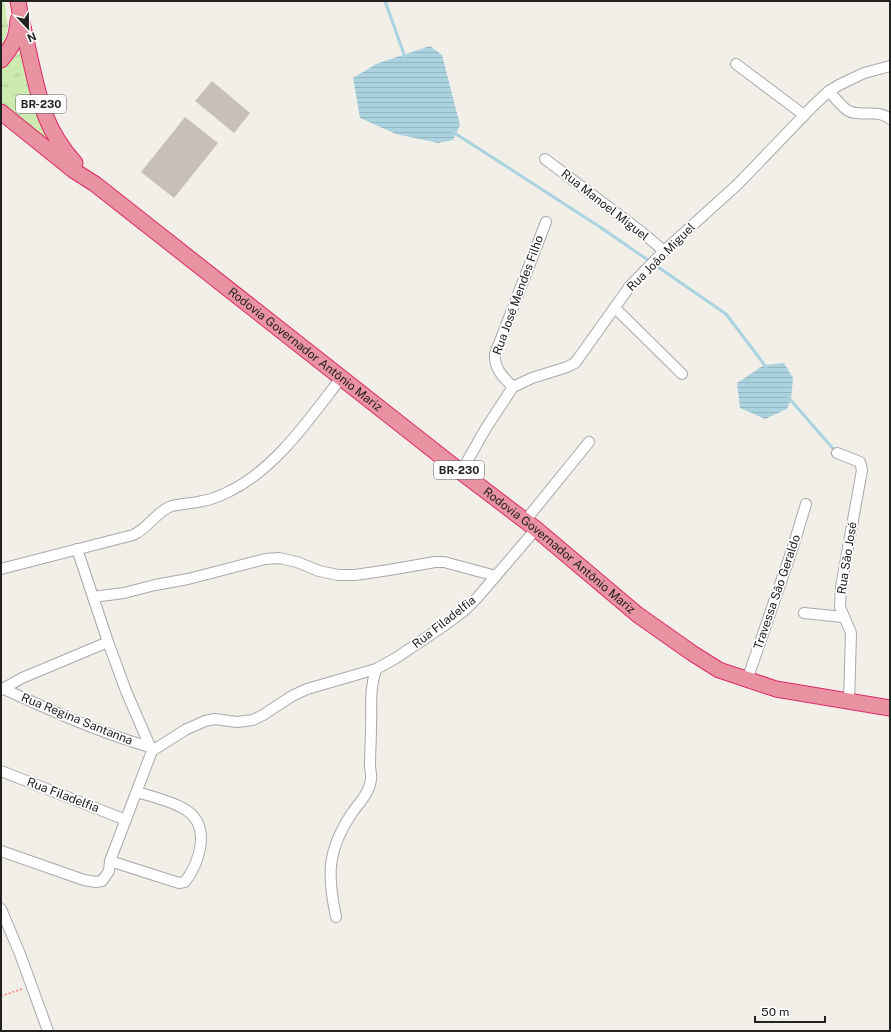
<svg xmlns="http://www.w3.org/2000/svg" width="891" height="1032" viewBox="0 0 891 1032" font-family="'Public Sans',sans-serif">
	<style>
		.grass { fill: url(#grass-tufts) }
		.water { fill: url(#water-rules) }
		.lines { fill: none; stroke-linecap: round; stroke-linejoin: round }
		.stream { stroke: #aad3df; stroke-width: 3 }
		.building { fill: #c7bfb8 }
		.minor-casing { stroke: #a9a9a9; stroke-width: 12 }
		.highway-casing { stroke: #dc2a67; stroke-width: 17 }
		.path { stroke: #fa8072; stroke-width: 1.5; stroke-dasharray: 2 2; stroke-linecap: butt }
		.minor { stroke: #fff; stroke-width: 10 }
		.highway { stroke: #e892a2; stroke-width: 15 }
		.labels { text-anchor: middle; stroke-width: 3.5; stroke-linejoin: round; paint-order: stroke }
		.shield { fill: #fff; stroke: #646464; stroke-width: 1 }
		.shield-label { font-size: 11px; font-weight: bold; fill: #222 }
		.street-label { font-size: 12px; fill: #222; stroke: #fff }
	</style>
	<defs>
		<pattern id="grass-tufts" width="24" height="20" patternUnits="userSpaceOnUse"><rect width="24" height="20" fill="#cdebb0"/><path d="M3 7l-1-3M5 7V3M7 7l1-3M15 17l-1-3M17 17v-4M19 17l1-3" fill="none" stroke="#b0c997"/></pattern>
		<pattern id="water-rules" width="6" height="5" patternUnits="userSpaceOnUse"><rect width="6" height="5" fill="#aad3df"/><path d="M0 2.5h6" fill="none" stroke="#92b5bf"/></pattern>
	</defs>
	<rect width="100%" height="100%" fill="#f2efe9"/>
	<g class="grass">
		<polygon points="1,1 4,1 8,27 3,46 1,48"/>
		<polygon points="21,50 30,95 43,127 54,149 1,106 1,69 10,62"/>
	</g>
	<g class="water">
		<polygon points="430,46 442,55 460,125 453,140 438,143 396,134 360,118 353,78 376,64"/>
		<polygon points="784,363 793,378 791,400 787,409 765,419 740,408 737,383 764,365"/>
	</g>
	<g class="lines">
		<g class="stream">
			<polyline points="385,1 405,57"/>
			<polyline points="453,132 600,227 726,314 766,367"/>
			<polyline points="788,397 836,452"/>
		</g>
	</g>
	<g class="building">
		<polygon points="212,81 250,113 234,133 195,101"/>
		<polygon points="185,117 218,143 174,198 141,172"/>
	</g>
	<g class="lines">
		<defs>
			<g id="minor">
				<polyline points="736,64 804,115"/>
				<path d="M829 91C834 97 840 105 847 110 858 118 877 108 890 119"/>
				<polyline points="545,159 643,233 664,251"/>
				<polyline points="615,308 682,374"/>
				<path d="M513 387C503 377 494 369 495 354L546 222"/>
				<polyline points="837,453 860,462 862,470 841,587 840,607 851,633 849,702"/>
				<polyline points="461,472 486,428 513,387 532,378 567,367 575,363 630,286 664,251 738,184 813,106 829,91 839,85 864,73 890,66"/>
				<polyline points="525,521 589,442"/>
				<polyline points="77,549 108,642 126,691 152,751"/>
				<path d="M1 569 133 535C147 529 155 514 169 507 179 503 192 504 202 501 211 500 220 496 228 492 275 470 310 418 341 378"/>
				<polyline points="93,597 124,593 155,585 188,579 265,559 279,558 297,562 319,571 338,575 355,575 389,570 435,562 444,562 496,576"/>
				<polyline points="804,613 843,617"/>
				<polyline points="747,680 792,550 806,504"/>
				<path d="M4 689C52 711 100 733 150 747"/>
				<polyline points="1,690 22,678 108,642"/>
				<polyline points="1,771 126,820"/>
				<polyline points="1,851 84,880 96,882 102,881 109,871 110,861 152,751 185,730 205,721 215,719 237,722 253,720 263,715 292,696 307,689 376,669 396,658 445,625 464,611 477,598 536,529"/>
				<path d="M110 861 179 883 185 882C199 863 212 827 186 810 172 801 153 797 137 792"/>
				<polyline points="1,909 20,954 48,1031"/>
				<path d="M336 917C327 875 327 850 352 813 359 803 370 792 371 779 372 775 370 770 370 766 370 753 371 740 371 727 372 704 369 692 376 669"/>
			</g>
			<g id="highway">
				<path d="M18 1C21 20 26 39 30 58 40 101 44 128 75 163"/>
				<path d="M1 60C13 46 17 38 18 20"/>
				<path id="s1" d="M1 112 73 170 95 184 461 472 536 529 638 615 692 653 719 670 776 689 890 708"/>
			</g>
		</defs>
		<use href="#minor" class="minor-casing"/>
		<use href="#highway" class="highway-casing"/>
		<polyline class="path" points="1,996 22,989"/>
		<use href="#minor" class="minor"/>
		<use href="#highway" class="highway"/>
	</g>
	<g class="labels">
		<g class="shield">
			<rect x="16" y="95" width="50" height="18" rx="3"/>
			<rect x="434" y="461" width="50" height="18" rx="3"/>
		</g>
		<g class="shield-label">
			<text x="41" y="108">BR-230</text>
			<text x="459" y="474">BR-230</text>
		</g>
		<g class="street-label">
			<text transform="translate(605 205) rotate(38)" y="4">Rua Manoel Miguel</text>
			<text transform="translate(661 257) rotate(-45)" y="4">Rua João Miguel</text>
			<text transform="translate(518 295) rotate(-70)" y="4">Rua José Mendes Filho</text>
			<text dy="4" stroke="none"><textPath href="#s1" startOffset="386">Rodovia Governador Antônio Mariz</textPath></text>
			<text dy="4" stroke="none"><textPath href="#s1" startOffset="710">Rodovia Governador Antônio Mariz</textPath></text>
			<text transform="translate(847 558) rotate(-81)" y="4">Rua São José</text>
			<text transform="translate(777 592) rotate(-71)" y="4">Travessa São Geraldo</text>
			<text transform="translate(444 622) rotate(-38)" y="4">Rua Filadelfia</text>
			<text transform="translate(77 719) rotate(22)" y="4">Rua Regina Santanna</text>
			<text transform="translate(63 795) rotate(21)" y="4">Rua Filadelfia</text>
		</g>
	</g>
	<rect width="891" height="1032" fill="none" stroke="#222222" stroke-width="4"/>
	<g transform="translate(28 28) rotate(158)" stroke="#ffffff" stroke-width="3" paint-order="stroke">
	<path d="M0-3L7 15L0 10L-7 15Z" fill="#222222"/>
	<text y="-6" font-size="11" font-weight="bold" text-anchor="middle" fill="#222222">N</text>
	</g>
	<path d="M755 1016v6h70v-6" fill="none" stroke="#222222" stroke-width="2"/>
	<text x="761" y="1016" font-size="12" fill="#222222" stroke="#ffffff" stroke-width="3" paint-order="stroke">50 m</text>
</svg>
